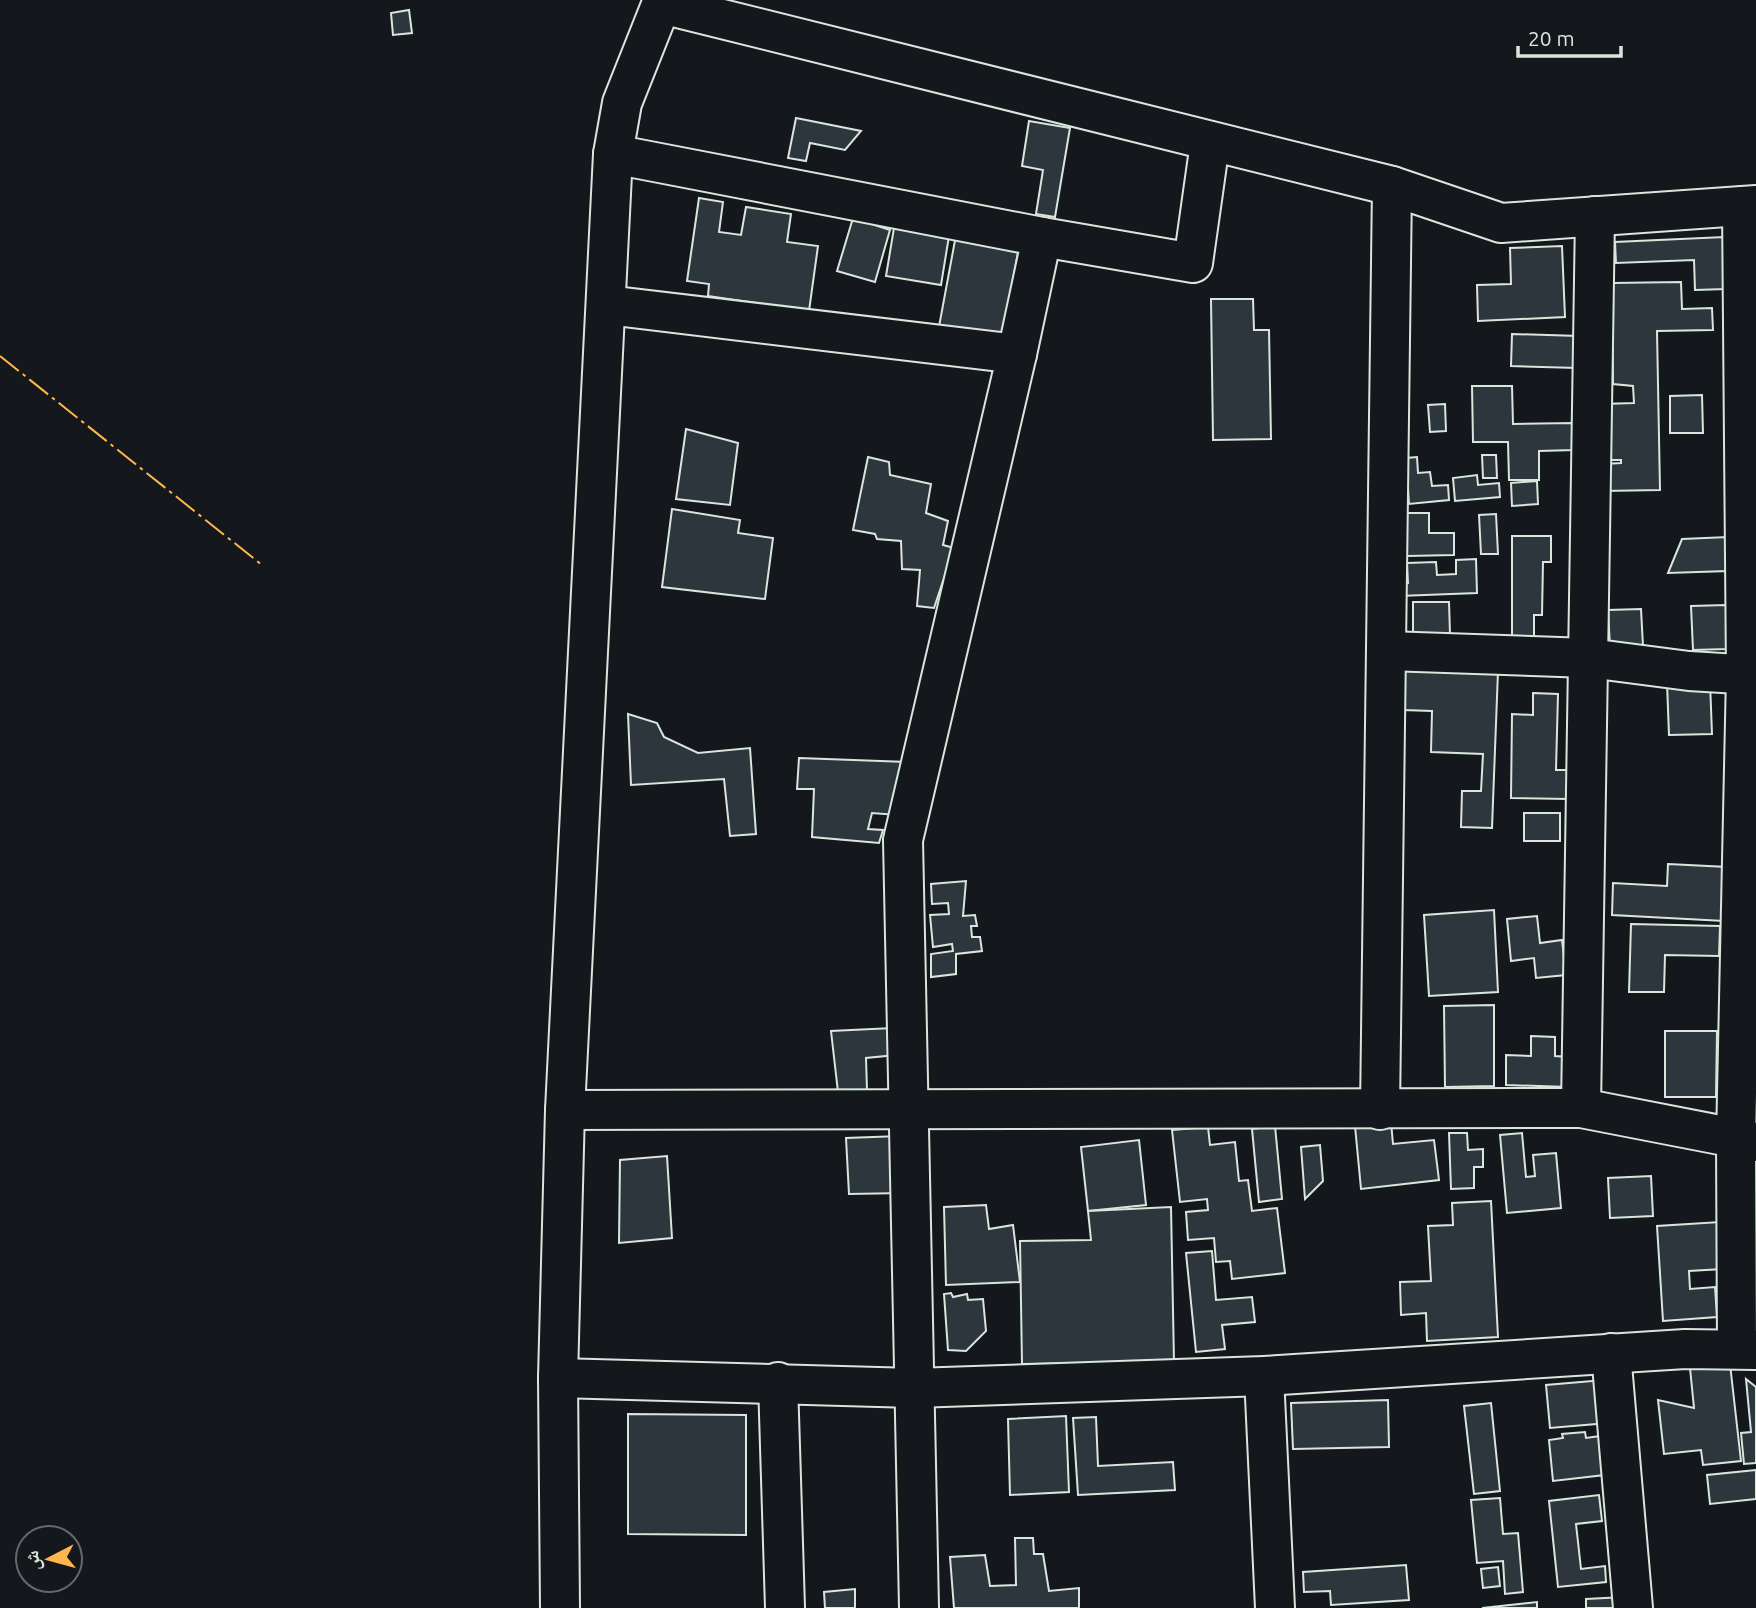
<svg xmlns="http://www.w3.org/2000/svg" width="1756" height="1608" viewBox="0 0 1756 1608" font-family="Ubuntu,'Noto Naskh Arabic',sans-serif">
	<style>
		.building { fill: #2c363c; stroke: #d8e6dc; stroke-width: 2 }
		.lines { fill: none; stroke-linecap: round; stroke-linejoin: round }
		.minor-casing { stroke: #d8e6dc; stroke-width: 42 }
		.minor { stroke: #14181c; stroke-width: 38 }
		.power { stroke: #ffb74d; stroke-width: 2; stroke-dasharray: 24 5 3.5 5; stroke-linecap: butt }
	</style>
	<rect width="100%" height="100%" fill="#14181c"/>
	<g class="building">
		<polygon points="409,10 412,33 393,35 391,13"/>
		<polygon points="796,118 861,131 845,150 810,143 806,161 788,158"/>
		<polygon points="1029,121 1070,128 1055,217 1036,214 1043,170 1022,166"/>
		<polygon points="699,198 723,202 719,232 741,235 746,207 791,214 787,242 818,246 809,311 708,296 709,284 687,281"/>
		<polygon points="853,218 890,230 875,282 837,271"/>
		<polygon points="894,228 949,236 941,285 886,276"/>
		<polygon points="956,235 1019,247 1001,343 938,332"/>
		<polygon points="1724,237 1726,289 1695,290 1694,260 1616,263 1615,242"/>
		<polygon points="1562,246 1565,317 1478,321 1477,285 1511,284 1510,248"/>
		<polygon points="1681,282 1682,309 1712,308 1713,330 1657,331 1660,490 1603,491 1603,464 1621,463 1621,460 1604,460 1602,404 1634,403 1633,386 1613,384 1612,283"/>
		<polygon points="1211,299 1253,299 1254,330 1269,330 1271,439 1213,440"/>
		<polygon points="1512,334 1579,336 1577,368 1511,366"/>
		<polygon points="1472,386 1512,386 1513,424 1573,423 1574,450 1539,451 1539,480 1509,480 1508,442 1473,442"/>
		<polygon points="1702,395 1703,433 1670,433 1670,396"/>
		<polygon points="1445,404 1446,431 1430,432 1428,405"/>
		<polygon points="686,429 738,443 730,505 676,499"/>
		<polygon points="1482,455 1496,455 1497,478 1483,478"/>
		<polygon points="868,457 889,462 890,475 931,484 926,513 948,521 943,545 954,548 934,608 917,606 920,570 902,569 901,541 877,539 875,534 853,530"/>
		<polygon points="1417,457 1418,473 1430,472 1432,486 1448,485 1449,500 1409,504 1406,458"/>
		<polygon points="1477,475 1478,485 1499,483 1500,497 1455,501 1453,478"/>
		<polygon points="1537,481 1538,504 1512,506 1511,483"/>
		<polygon points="672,509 740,520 738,533 773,538 765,599 662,587"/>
		<polygon points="1406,513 1429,513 1429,533 1454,533 1454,555 1407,556"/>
		<polygon points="1496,514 1498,554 1481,554 1479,515"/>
		<polygon points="1512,536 1551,536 1551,562 1543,562 1542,615 1534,615 1534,638 1512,638"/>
		<polygon points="1728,537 1728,571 1668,573 1682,539"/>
		<polygon points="1476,559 1477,593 1399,596 1399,583 1408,583 1407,563 1436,562 1437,575 1456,574 1456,560"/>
		<polygon points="1413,602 1449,602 1450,634 1413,634"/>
		<polygon points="1726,605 1727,649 1693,650 1691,606"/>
		<polygon points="1641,609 1643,646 1610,647 1608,610"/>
		<polygon points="1405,667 1498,671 1492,828 1461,827 1462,791 1481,791 1483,754 1431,752 1432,711 1403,710"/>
		<polygon points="1710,682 1712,734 1669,735 1667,683"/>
		<polygon points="1533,693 1558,694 1556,770 1569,770 1568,799 1511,798 1512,714 1533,715"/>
		<polygon points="628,714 657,723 664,737 698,753 750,748 756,834 730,836 724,779 631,785"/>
		<polygon points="799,758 907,762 897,815 872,813 868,829 883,830 879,843 812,837 814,789 797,789"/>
		<rect x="1524" y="813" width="36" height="28"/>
		<polygon points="1668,864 1727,867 1724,921 1612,915 1613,883 1667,886"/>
		<polygon points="966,881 963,916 975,915 977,926 971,926 972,937 980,937 982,951 956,954 956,974 931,977 931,954 953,951 952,944 933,947 930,915 949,914 948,903 932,904 931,884"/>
		<polygon points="1494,910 1498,992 1429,996 1424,915"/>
		<polygon points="1537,916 1540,943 1562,940 1566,975 1536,978 1534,958 1511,961 1507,919"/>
		<polygon points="1631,924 1720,926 1719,956 1665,955 1664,992 1629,992"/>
		<polygon points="1494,1005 1494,1086 1445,1087 1444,1006"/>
		<polygon points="893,1028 896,1055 866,1058 867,1090 838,1092 831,1031"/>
		<polygon points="1665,1031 1717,1031 1716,1097 1665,1097"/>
		<polygon points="1531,1036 1555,1037 1555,1056 1570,1057 1569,1087 1506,1085 1506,1055 1531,1056"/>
		<polygon points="1391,1122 1393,1144 1434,1140 1439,1180 1361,1189 1355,1126"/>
		<polygon points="1275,1126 1282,1199 1259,1202 1252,1129"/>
		<polygon points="1208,1127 1210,1145 1235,1142 1239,1181 1248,1180 1252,1211 1277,1208 1285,1273 1232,1279 1230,1261 1216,1262 1214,1238 1188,1240 1186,1212 1208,1210 1207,1199 1180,1202 1172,1130"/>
		<polygon points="1449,1133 1467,1133 1468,1150 1483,1149 1483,1167 1474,1167 1474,1188 1451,1189"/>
		<polygon points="1522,1133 1526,1177 1535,1176 1533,1155 1556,1153 1561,1208 1507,1213 1500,1135"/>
		<polygon points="900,1136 904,1193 849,1194 846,1138"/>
		<polygon points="1139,1140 1146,1205 1088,1211 1081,1147"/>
		<polygon points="1320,1145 1323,1181 1305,1199 1301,1147"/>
		<polygon points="667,1156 672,1238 619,1243 620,1160"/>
		<polygon points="1651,1176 1653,1216 1610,1218 1608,1178"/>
		<polygon points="1491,1201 1498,1337 1427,1341 1426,1313 1401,1315 1400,1282 1431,1281 1428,1226 1453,1225 1452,1203"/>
		<polygon points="986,1205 989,1229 1013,1225 1020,1282 946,1285 944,1207"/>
		<polygon points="1171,1207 1174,1362 1022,1364 1020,1241 1091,1240 1088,1211"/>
		<polygon points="1720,1222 1723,1269 1689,1271 1690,1289 1715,1287 1717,1317 1663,1321 1657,1226"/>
		<polygon points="1212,1251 1216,1300 1252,1297 1255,1322 1222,1325 1225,1349 1196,1352 1186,1253"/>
		<polygon points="951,1293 953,1297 967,1294 968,1300 983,1299 986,1331 966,1351 948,1350 944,1294"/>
		<polygon points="1730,1364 1741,1461 1703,1465 1701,1450 1664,1454 1658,1400 1694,1408 1690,1368"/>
		<polygon points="1746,1379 1756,1387 1756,1463 1744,1464 1741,1433 1751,1432"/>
		<polygon points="1604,1380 1608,1423 1550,1428 1546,1385"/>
		<polygon points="1388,1400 1389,1447 1293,1449 1291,1403"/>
		<polygon points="1491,1403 1500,1491 1474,1494 1464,1406"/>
		<polygon points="628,1414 746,1415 746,1535 628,1534"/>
		<polygon points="1066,1416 1069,1492 1010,1495 1008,1419"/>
		<polygon points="1096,1417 1098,1466 1173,1462 1175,1490 1078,1495 1073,1418"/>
		<polygon points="1585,1432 1586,1438 1608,1435 1613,1474 1553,1481 1549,1440 1563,1438 1562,1434"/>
		<polygon points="1756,1470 1756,1499 1710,1504 1707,1475"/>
		<polygon points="1599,1495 1602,1521 1576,1524 1581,1569 1605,1566 1606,1582 1558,1587 1549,1501"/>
		<polygon points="1500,1498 1503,1534 1518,1533 1523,1592 1505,1594 1503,1561 1477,1563 1471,1500"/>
		<polygon points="1015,1538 1033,1538 1034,1554 1043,1554 1049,1591 1079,1588 1079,1608 954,1608 950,1557 985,1555 990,1586 1016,1585"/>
		<polygon points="1406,1565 1409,1600 1331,1605 1330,1591 1304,1592 1303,1572"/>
		<polygon points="1498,1567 1500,1586 1483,1588 1481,1569"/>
		<polygon points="855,1589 855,1608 825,1608 824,1592"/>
		<polygon points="1624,1597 1625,1608 1586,1608 1586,1599"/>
		<polygon points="1537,1602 1537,1608 1482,1608"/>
	</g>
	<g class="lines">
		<defs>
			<g id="minor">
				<polyline points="662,4 1392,186 1501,223 1756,205"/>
				<polyline points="613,154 1042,237 1017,354"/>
				<polyline points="1042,237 1193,263 1210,143"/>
				<polyline points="607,305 1017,354 903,840 919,1608"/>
				<polyline points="1387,651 1589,658 1689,671 1756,675"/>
				<polyline points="1581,1108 1595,216"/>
				<polyline points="565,1110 1581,1108 1756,1142"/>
				<polyline points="1380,1110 1392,186"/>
				<polyline points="1737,1348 1736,1140 1746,675 1742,206"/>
				<polyline points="1611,1353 1633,1608"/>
				<polyline points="1264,1376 1275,1608"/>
				<polyline points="558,1378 914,1388 1264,1376 1685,1349 1756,1350"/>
				<polyline points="778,1382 785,1608"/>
				<polyline points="560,1608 558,1378 565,1110 613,154 622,103 663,0"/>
			</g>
		</defs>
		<use href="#minor" class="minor-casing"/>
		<use href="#minor" class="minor"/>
		<polyline class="power" points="0,356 262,565"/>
	</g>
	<g transform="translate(49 1559) rotate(264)"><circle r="33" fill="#14181c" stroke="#626a69" stroke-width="2"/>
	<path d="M0-5L12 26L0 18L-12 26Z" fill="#ffb74d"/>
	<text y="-10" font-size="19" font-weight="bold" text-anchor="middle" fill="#d8e6dc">ش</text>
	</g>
	<path d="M1518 46v10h103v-10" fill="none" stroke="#d8e6dc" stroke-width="3.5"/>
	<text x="1528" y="46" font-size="21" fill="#d8e6dc" stroke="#14181c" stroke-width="5" paint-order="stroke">20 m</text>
</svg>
